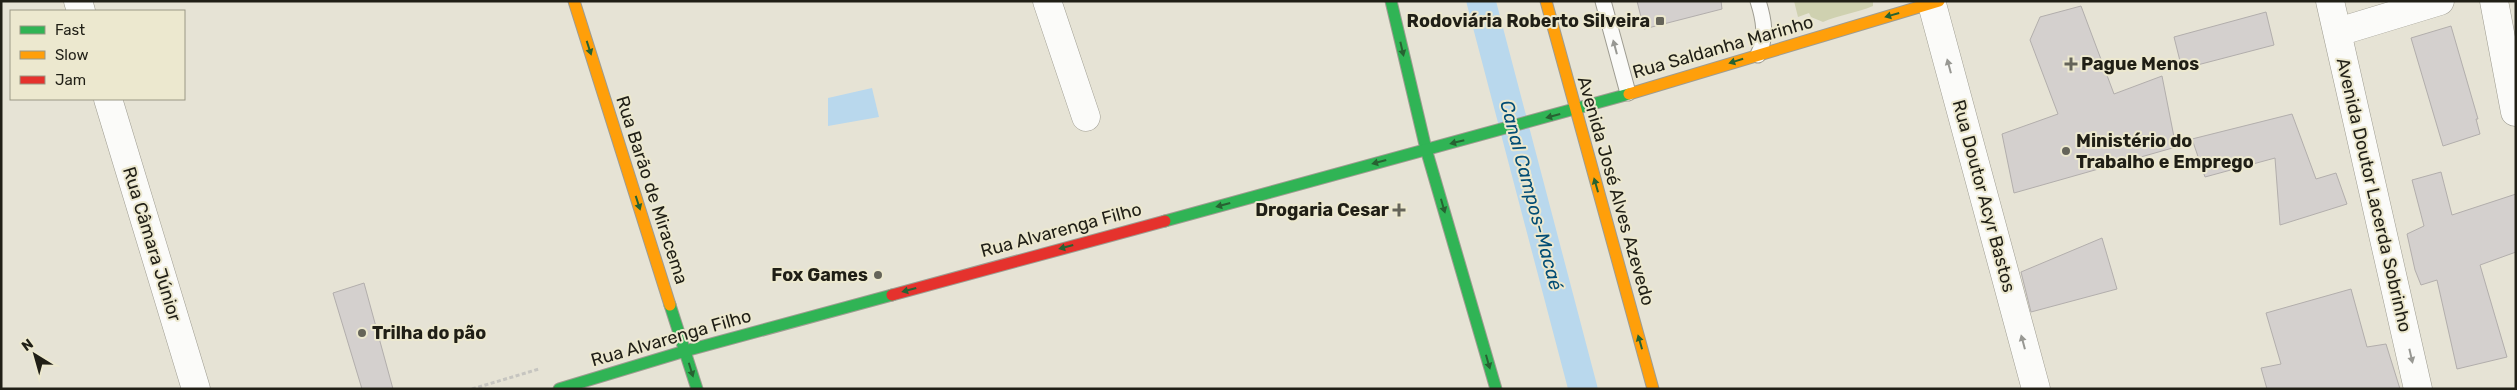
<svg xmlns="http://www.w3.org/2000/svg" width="2517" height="390" viewBox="0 0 2517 390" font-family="Rubik,sans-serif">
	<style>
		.green { fill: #cfd1b0 }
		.water { fill: #b9d8ed }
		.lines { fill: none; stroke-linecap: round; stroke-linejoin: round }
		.canal { stroke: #b9d8ed; stroke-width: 29 }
		.building { fill: #d4d0ce; stroke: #b2aeac }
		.lane-casing { stroke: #9e9c91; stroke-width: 17 }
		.street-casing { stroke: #9e9c91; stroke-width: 29 }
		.fast-casing { stroke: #9e9c91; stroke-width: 13 }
		.slow-casing { stroke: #9e9c91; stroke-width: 13 }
		.jam-casing { stroke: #9e9c91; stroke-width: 13 }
		.path { stroke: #c6c5c0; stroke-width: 3; stroke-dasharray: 4 2.5; stroke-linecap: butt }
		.lane { stroke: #fbfbf9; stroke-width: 15 }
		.street { stroke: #fbfbf9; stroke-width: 28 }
		.fast { stroke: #30b455; stroke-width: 11 }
		.slow { stroke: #ff9f0a; stroke-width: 11 }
		.jam { stroke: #e5322d; stroke-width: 11 }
		.oneway { fill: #276232 }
		.oneway2 { fill: #989893 }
		.poi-dot { fill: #656459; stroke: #ece8cf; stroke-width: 2 }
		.labels { text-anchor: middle; stroke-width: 4; stroke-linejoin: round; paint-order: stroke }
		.poi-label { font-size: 18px; font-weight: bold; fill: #201f16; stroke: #ece8cf; text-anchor: end }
		.street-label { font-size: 18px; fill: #201f16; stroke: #ece8cf }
		.water-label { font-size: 19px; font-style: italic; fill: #024d75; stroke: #ece8cf }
	</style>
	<rect width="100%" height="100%" fill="#e6e3d5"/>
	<path class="green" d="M1794 1H1873V6C1856 13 1839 15 1823 22L1811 17 1809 13 1798 17Z"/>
	<polygon class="water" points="872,88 879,117 828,126 828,98"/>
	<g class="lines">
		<polyline class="canal" points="1481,1 1583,389"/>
	</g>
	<g class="building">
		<polygon points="1637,1 1721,1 1722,9 1644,29"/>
		<polygon points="2081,6 2114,94 2162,76 2176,147 2014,193 2002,134 2058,114 2030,40 2040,17"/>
		<polygon points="2266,12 2274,45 2182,69 2174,37"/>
		<polygon points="2451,26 2478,119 2476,119 2480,134 2443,146 2411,38"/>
		<polygon points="2292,114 2316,179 2336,173 2347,204 2280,225 2275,158 2205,177 2192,139"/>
		<polygon points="2441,172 2452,215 2516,194 2516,252 2480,265 2507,357 2457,369 2437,280 2421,285 2415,270 2407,234 2424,226 2412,180"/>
		<polygon points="2102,238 2117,289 2031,312 2021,272"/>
		<polygon points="364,283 393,389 362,389 333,293"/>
		<polygon points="2351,289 2367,347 2386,344 2400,389 2267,389 2261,368 2281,364 2266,313"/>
	</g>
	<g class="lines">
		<defs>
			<g id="lane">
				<polyline points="1603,1 1628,93"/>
				<path d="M1758 1C1764 20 1767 36 1758 55"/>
			</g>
			<g id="street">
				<polyline points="78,1 81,11"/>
				<polyline points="1047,1 1086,117"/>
				<polyline points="2330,1 2418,389"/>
				<polyline points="2494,1 2515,112"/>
				<polyline points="1932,4 2036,389"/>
				<polyline points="2338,32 2440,1"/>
				<polyline points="108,99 196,389"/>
			</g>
			<g id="fast">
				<polyline points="1391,1 1426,149 1496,389"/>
				<polyline points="1165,221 1629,94"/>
				<polyline points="670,305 697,389"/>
				<polyline points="559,389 685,351 892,295"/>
			</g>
			<g id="slow">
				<polyline points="574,1 670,305"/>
				<polyline points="1546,1 1653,389"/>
				<polyline points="1629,94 1939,1"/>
			</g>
			<polyline id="jam" points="892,295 1165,221"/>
		</defs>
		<use href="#lane" class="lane-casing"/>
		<use href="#street" class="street-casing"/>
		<use href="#fast" class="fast-casing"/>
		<use href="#slow" class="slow-casing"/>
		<use href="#jam" class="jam-casing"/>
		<polyline class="path" points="472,389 539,369"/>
		<use href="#lane" class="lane"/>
		<use href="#street" class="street"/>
		<use href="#fast" class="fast"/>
		<use href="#slow" class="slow"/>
		<use href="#jam" class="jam"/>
	</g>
	<defs><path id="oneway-solid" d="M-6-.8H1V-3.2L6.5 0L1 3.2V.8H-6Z" transform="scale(1.25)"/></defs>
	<g class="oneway">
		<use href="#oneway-solid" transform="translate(1892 15) rotate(164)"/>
		<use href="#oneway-solid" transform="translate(589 48) rotate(72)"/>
		<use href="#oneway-solid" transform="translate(1402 49) rotate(77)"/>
		<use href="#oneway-solid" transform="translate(1736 61) rotate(163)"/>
		<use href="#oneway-solid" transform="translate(1553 116) rotate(165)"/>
		<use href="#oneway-solid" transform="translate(1457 142) rotate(166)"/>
		<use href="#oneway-solid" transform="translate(1379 162) rotate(165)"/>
		<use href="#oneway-solid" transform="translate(1596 185) rotate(-106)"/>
		<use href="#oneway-solid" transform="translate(638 203) rotate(72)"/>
		<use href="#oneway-solid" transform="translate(1223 205) rotate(165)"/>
		<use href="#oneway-solid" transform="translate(1443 206) rotate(74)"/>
		<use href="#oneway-solid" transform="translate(1066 247) rotate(165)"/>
		<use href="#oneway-solid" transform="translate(909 290) rotate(165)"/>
		<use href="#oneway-solid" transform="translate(1640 342) rotate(-106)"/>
		<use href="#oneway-solid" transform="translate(1488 362) rotate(74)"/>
		<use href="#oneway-solid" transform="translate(691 370) rotate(73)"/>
	</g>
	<g class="oneway2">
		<use href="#oneway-solid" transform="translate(1615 47) rotate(-105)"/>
		<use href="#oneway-solid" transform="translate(1949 66) rotate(-105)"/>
		<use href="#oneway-solid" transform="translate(2023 342) rotate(-105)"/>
		<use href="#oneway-solid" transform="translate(2411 356) rotate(77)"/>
	</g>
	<g class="poi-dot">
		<rect x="1655" y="16" width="10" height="10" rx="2.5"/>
		<path d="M2068.5 56.5h5v5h5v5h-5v5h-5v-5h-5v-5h5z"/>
		<circle cx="2066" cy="151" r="5"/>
		<path d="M1396.5 202.5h5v5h5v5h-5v5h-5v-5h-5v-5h5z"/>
		<circle cx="878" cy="275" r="5"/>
		<circle cx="362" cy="333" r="5"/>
	</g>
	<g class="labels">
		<g class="poi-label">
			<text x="1650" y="27">Rodoviária Roberto Silveira</text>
			<text x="2081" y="70" text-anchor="start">Pague Menos</text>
			<text x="2076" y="147" text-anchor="start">Ministério do<tspan x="2076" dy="21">Trabalho e Emprego</tspan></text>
			<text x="1389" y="216">Drogaria Cesar</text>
			<text x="868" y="281">Fox Games</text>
			<text x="372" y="339" text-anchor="start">Trilha do pão</text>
		</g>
		<g class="street-label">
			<text transform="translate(1723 47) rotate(-16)" y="6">Rua Saldanha Marinho</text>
			<text transform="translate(652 190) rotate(72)" y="6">Rua Barão de Miracema</text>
			<text transform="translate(1616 191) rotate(74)" y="6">Avenida José Alves Azevedo</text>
			<text transform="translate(2374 195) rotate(77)" y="6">Avenida Doutor Lacerda Sobrinho</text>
			<text transform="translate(1984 196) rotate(75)" y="6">Rua Doutor Acyr Bastos</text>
			<text transform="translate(1061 230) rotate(-15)" y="6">Rua Alvarenga Filho</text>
			<text transform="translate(152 244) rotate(73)" y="6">Rua Câmara Júnior</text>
			<text transform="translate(671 338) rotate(-16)" y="6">Rua Alvarenga Filho</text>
		</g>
		<g class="water-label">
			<text transform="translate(1532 195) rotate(75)" y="7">Canal Campos-Macaé</text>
		</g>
	</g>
	<rect width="2517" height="390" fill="none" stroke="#201f16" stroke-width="5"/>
	<rect x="10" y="10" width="175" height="90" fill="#ece8cf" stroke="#9a9885"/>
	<rect x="20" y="26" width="25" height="8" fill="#30b455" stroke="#9a9885"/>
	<text x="55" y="35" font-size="15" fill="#201f16">Fast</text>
	<rect x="20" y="51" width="25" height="8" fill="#ff9f0a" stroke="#9a9885"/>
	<text x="55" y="60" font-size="15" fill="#201f16">Slow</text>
	<rect x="20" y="76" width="25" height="8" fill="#e5322d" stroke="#9a9885"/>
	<text x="55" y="85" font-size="15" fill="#201f16">Jam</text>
	<g transform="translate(35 355) rotate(323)" stroke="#ece8cf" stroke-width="4" paint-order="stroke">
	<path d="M0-4L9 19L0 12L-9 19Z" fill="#201f16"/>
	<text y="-8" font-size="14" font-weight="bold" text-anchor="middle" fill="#201f16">N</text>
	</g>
</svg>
